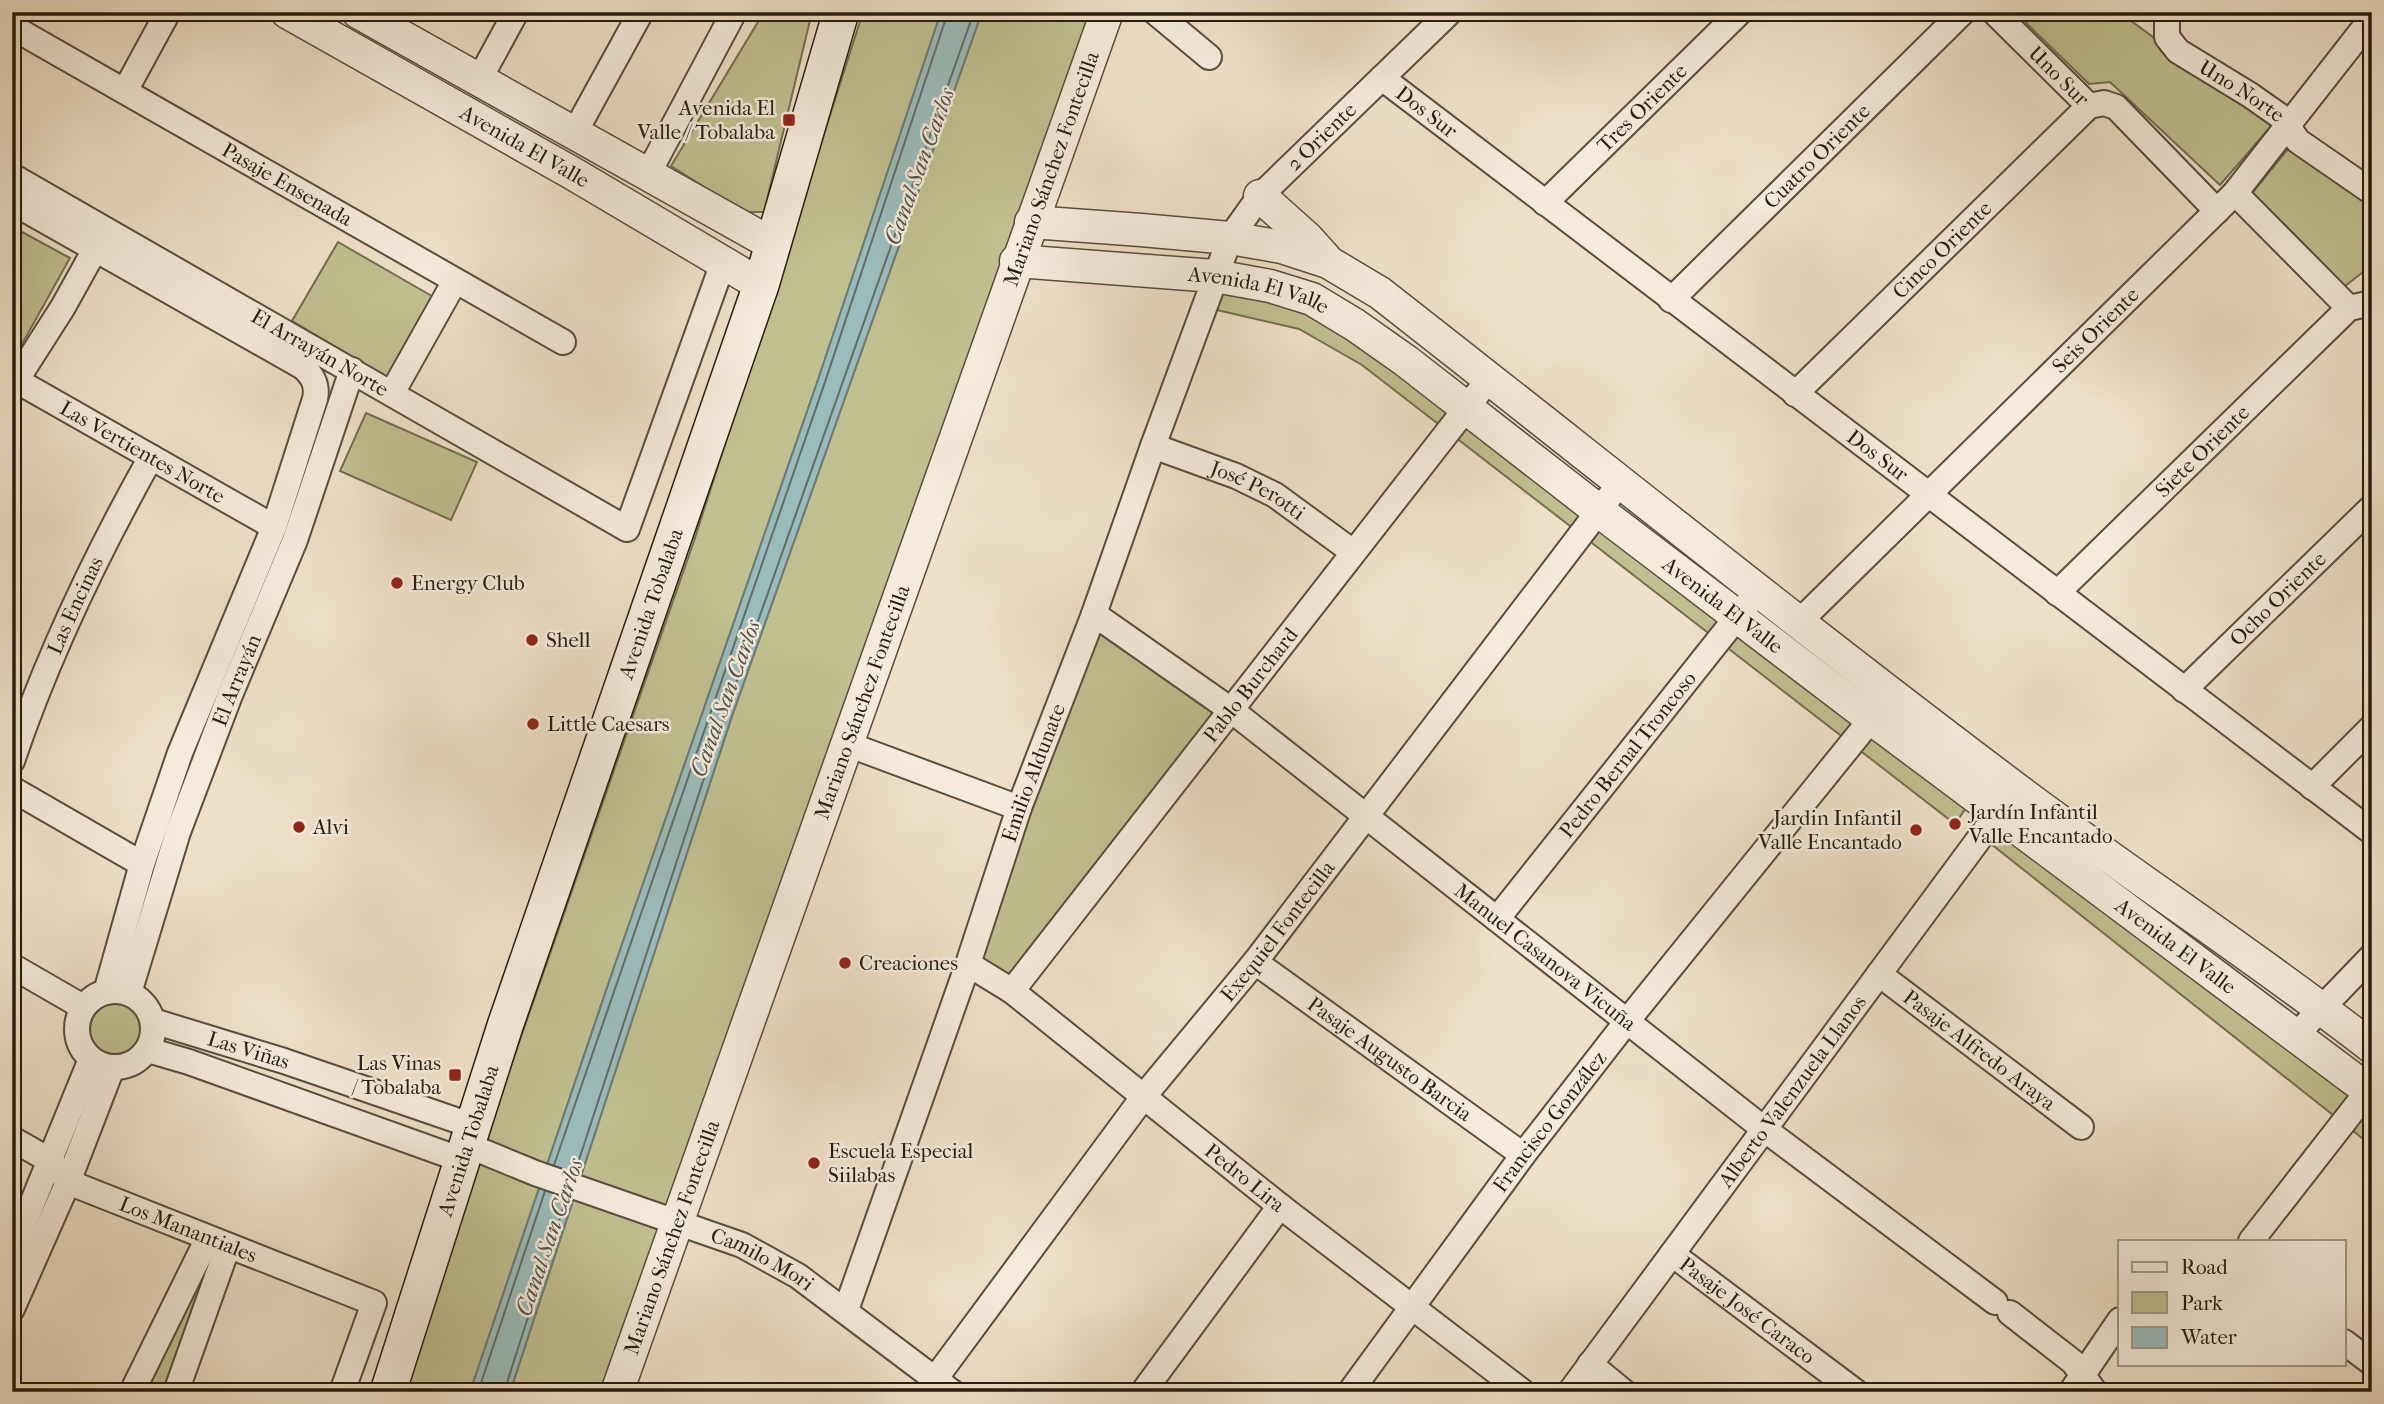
<svg xmlns="http://www.w3.org/2000/svg" width="2384" height="1404" viewBox="0 0 2384 1404" font-family="'IM FELL French Canon',serif">
	<style>
		.green { fill: #c1c091; stroke: #746e50; stroke-width: 2 }
		.water { fill: #9bbcbc; stroke: #6d7c76; stroke-width: 2 }
		.lines { fill: none; stroke-linecap: round; stroke-linejoin: round }
		.shore { stroke: #626c65; stroke-width: 2 }
		.minor-casing { stroke: #5a4d3d; stroke-width: 28 }
		.tertiary-casing { stroke: #5a4d3d; stroke-width: 35 }
		.secondary-casing { stroke: #281c0e; stroke-width: 38 }
		.minor { stroke: #f5ebdc; stroke-width: 24 }
		.tertiary { stroke: #f5ebdc; stroke-width: 32 }
		.secondary { stroke: #f5ebdc; stroke-width: 35 }
		.poi-dot { fill: #8f2418; stroke: #f5ebdc; stroke-width: 2.5 }
		.labels { text-anchor: middle; stroke-width: 5; stroke-linejoin: round; paint-order: stroke }
		.street-label { font-size: 21px; fill: #281c0e; stroke: #f5ebdc }
		.poi-label { font-size: 21px; fill: #281c0e; stroke: #f5ebdc; text-anchor: start }
		.water-label { font-size: 23px; font-style: italic; fill: #50544b; stroke: #f5ebdc }
	</style>
	<rect width="100%" height="100%" fill="#f0e0c9"/>
	<filter id="stains"><feTurbulence type="fractalNoise" baseFrequency=".00286" numOctaves="4"/><feColorMatrix values="0 0 0 0 .2 0 0 0 0 .09 0 0 0 0 .02 0 0 0 .5 -.17"/></filter>
	<radialGradient id="worn" r=".72"><stop offset=".6" stop-color="#630" stop-opacity="0"/><stop offset="1" stop-color="#630" stop-opacity=".3"/></radialGradient>
	<g class="green">
		<polygon points="764,12 812,12 764,212 744,212 671,166"/>
		<polygon points="863,12 941,12 818,380 610,979 470,1392 397,1392 694,541"/>
		<polygon points="982,12 1094,12 607,1392 510,1392 732,716"/>
		<polygon points="2015,12 2119,12 2153,37 2161,51 2273,124 2220,185 2110,82 2089,84"/>
		<polygon points="2292,144 2372,204 2372,280 2363,272 2340,290 2248,198"/>
		<polygon points="22,232 70,258 12,362 12,250"/>
		<polygon points="338,242 437,299 390,379 292,321"/>
		<polygon points="1215,276 1312,299 1974,796 1955,824 1362,365 1299,329 1204,307"/>
		<polygon points="366,413 477,462 451,520 340,471"/>
		<polygon points="1094,614 1231,710 1012,991 968,964"/>
		<polygon points="1998,812 2372,1094 2372,1146 1981,836"/>
		<circle cx="117" cy="1030" r="27"/>
		<polygon points="213,1252 165,1392 144,1392"/>
	</g>
	<polygon class="water" points="941,12 982,12 732,716 510,1392 470,1392 610,979 818,380"/>
	<g class="lines">
		<g class="shore">
			<polyline points="554,1165 825,382 948,12"/>
			<polyline points="575,1172 725,714 974,12"/>
			<polyline points="478,1392 545,1191"/>
			<polyline points="504,1392 566,1199"/>
		</g>
		<defs>
			<g id="minor">
				<polyline points="1155,12 1209,57"/>
				<path id="s1" d="M1994 12 2089 106"/>
				<path id="s2" d="M2167 20V37L2178 51 2250 95 2290 123 2291 131 2298 141 2372 192"/>
				<path id="s3" d="M12 27 563 342"/>
				<path id="s4" d="M1382 78 2372 832"/>
				<polyline points="479,80 516,12"/>
				<polyline points="125,91 168,12"/>
				<polyline points="2089,106 2104,103 2116,107 2217,211"/>
				<polyline points="575,132 641,12"/>
				<polyline points="648,174 734,12"/>
				<path id="s5" d="M12 176 627 529 724 260"/>
				<polyline points="2235,193 2349,308"/>
				<path d="M12 202 303 367C313 376 318 385 315 399L274 527 180 753 142 864 106 992"/>
				<path id="s6" d="M1545 203 1740 12"/>
				<path id="s7" d="M1671 300 1963 12"/>
				<path id="s8" d="M12 378 274 527"/>
				<polyline points="12,387 63,307 103,235"/>
				<polyline points="392,393 455,281"/>
				<path id="s9" d="M1795 394 2089 106"/>
				<path id="s10" d="M1153 446 1236 476 1275 495 1353 552"/>
				<path id="s11" d="M2057 593 2349 308 2372 303"/>
				<path id="s12" d="M1094 614 1231 710 1764 1129 1995 1302"/>
				<path id="s13" d="M1799 622 2235 193 2372 18"/>
				<path id="s14" d="M2184 690 2372 507"/>
				<polyline points="847,744 1019,808"/>
				<path id="s15" d="M12 761C48 655 96 555 151 457"/>
				<polyline points="2312,787 2372,727"/>
				<polyline points="12,789 142,864"/>
				<path id="s16" d="M1497 919 1749 602"/>
				<path id="s17" d="M1255 962 1523 1155"/>
				<path id="s18" d="M968 964 1012 991 1280 1206 1523 1392"/>
				<polyline points="12,966 83,1007"/>
				<path id="s19" d="M1879 974 2081 1127"/>
				<circle cx="115" cy="1029" r="38"/>
				<path id="s20" d="M1012 991 1489 379"/>
				<path id="s21" d="M129 993 178 832 230 695 295 540 352 370"/>
				<path id="s22" d="M153 1021 284 1061 473 1126"/>
				<polyline points="2296,1035 2372,956"/>
				<polyline points="148,1050 189,1062 462,1160"/>
				<path id="s23" d="M12 1139 51 1161 68 1182 374 1303 342 1392"/>
				<path id="s24" d="M467 1145 535 1173 742 1245 798 1276 952 1392"/>
				<polyline points="2251,1241 2368,1091"/>
				<polyline points="12,1253 91,1059"/>
				<path id="s25" d="M1672 1254 1856 1392"/>
				<polyline points="12,1309 68,1182 112,1068"/>
				<path id="s26" d="M846 1310 968 964 1019 808 1094 614 1153 446 1230 238 1260 196 1450 12"/>
				<polyline points="2010,1313 2073,1362 2095,1392"/>
				<polyline points="2344,1342 2372,1363"/>
				<polyline points="1590,1364 1624,1392"/>
				<path id="s27" d="M935 1379 1144 1096 1255 962 1620 483"/>
				<polyline points="132,1392 208,1238"/>
				<polyline points="176,1392 228,1246"/>
				<polyline points="1143,1392 1280,1206"/>
				<path id="s28" d="M1350 1392 1523 1155 1628 1020 1881 707"/>
				<path id="s29" d="M1570 1392 2007 801"/>
				<polyline points="2071,1392 2120,1320"/>
			</g>
			<g id="tertiary">
				<path id="s30" d="M287 12 572 173 761 285"/>
				<polyline points="358,12 774,245"/>
				<polyline points="1260,196 1307,238 1325,258"/>
				<path d="M1031 222 1141 230 1230 238 1282 247 1328 262 1380 293C1590 457 1798 625 2012 786 2130 875 2255 956 2372 1047"/>
				<path id="s31" d="M1016 261 1215 276 1270 286 1312 299 1355 325 1406 361 1599 511 1872 719 2372 1093"/>
				<path id="s32" d="M617 1392 1107 12"/>
			</g>
			<g id="secondary">
				<path id="s33" d="M388 1392 505 1026 761 285 841 12"/>
			</g>
		</defs>
		<use href="#minor" class="minor-casing"/>
		<use href="#tertiary" class="tertiary-casing"/>
		<use href="#secondary" class="secondary-casing"/>
		<use href="#minor" class="minor"/>
		<use href="#tertiary" class="tertiary"/>
		<use href="#secondary" class="secondary"/>
	</g>
	<g class="poi-dot">
		<rect x="782" y="113" width="14" height="14" rx="3.5"/>
		<circle cx="397" cy="583" r="7"/>
		<circle cx="532" cy="640" r="7"/>
		<circle cx="533" cy="724" r="7"/>
		<circle cx="1955" cy="824" r="7"/>
		<circle cx="299" cy="827" r="7"/>
		<circle cx="1916" cy="830" r="7"/>
		<circle cx="845" cy="963" r="7"/>
		<rect x="448" y="1068" width="14" height="14" rx="3.5"/>
		<circle cx="814" cy="1163" r="7"/>
	</g>
	<g class="labels">
		<g class="street-label">
			<text dy="7" stroke="none"><textPath href="#s1" startOffset="91">Uno Sur</textPath></text>
			<text dy="7" stroke="none"><textPath href="#s2" startOffset="110">Uno Norte</textPath></text>
			<text dy="7" stroke="none"><textPath href="#s6" startOffset="136">Tres Oriente</textPath></text>
			<text dy="7" stroke="none"><textPath href="#s4" startOffset="56">Dos Sur</textPath></text>
			<text dy="7" stroke="none"><textPath href="#s26" startOffset="1276">2 Oriente</textPath></text>
			<text dy="7" stroke="none"><textPath href="#s30" startOffset="273">Avenida El Valle</textPath></text>
			<text dy="7" stroke="none"><textPath href="#s7" startOffset="205">Cuatro Oriente</textPath></text>
			<text dy="7" stroke="none"><textPath href="#s32" startOffset="1298">Mariano Sánchez Fontecilla</textPath></text>
			<text dy="7" stroke="none"><textPath href="#s3" startOffset="317">Pasaje Ensenada</textPath></text>
			<text dy="7" stroke="none"><textPath href="#s9" startOffset="206">Cinco Oriente</textPath></text>
			<text dy="7" stroke="none"><textPath href="#s31" startOffset="245">Avenida El Valle</textPath></text>
			<text dy="7" stroke="none"><textPath href="#s13" startOffset="416">Seis Oriente</textPath></text>
			<text dy="7" stroke="none"><textPath href="#s5" startOffset="355">El Arrayán Norte</textPath></text>
			<text dy="7" stroke="none"><textPath href="#s11" startOffset="203">Siete Oriente</textPath></text>
			<text dy="7" stroke="none"><textPath href="#s8" startOffset="150">Las Vertientes Norte</textPath></text>
			<text dy="7" stroke="none"><textPath href="#s4" startOffset="623">Dos Sur</textPath></text>
			<text dy="7" stroke="none"><textPath href="#s10" startOffset="114">José Perotti</textPath></text>
			<text dy="7" stroke="none"><textPath href="#s14" startOffset="131">Ocho Oriente</textPath></text>
			<text dy="7" stroke="none"><textPath href="#s33" startOffset="831">Avenida Tobalaba</textPath></text>
			<text dy="7" stroke="none"><textPath href="#s31" startOffset="812">Avenida El Valle</textPath></text>
			<text dy="7" stroke="none"><textPath href="#s15" startOffset="168">Las Encinas</textPath></text>
			<text dy="7" stroke="none"><textPath href="#s21" startOffset="331">El Arrayán</textPath></text>
			<text dy="7" stroke="none"><textPath href="#s20" startOffset="388">Pablo Burchard</textPath></text>
			<text dy="7" stroke="none"><textPath href="#s32" startOffset="732">Mariano Sánchez Fontecilla</textPath></text>
			<text dy="7" stroke="none"><textPath href="#s16" startOffset="210">Pedro Bernal Troncoso</textPath></text>
			<text dy="7" stroke="none"><textPath href="#s26" startOffset="569">Emilio Aldunate</textPath></text>
			<text dy="7" stroke="none"><textPath href="#s27" startOffset="564">Exequiel Fontecilla</textPath></text>
			<text dy="7" stroke="none"><textPath href="#s31" startOffset="1379">Avenida El Valle</textPath></text>
			<text dy="7" stroke="none"><textPath href="#s12" startOffset="567">Manuel Casanova Vicuña</textPath></text>
			<text dy="7" stroke="none"><textPath href="#s19" startOffset="126">Pasaje Alfredo Araya</textPath></text>
			<text dy="7" stroke="none"><textPath href="#s22" startOffset="100">Las Viñas</textPath></text>
			<text dy="7" stroke="none"><textPath href="#s17" startOffset="166">Pasaje Augusto Barcia</textPath></text>
			<text dy="7" stroke="none"><textPath href="#s29" startOffset="374">Alberto Valenzuela Llanos</textPath></text>
			<text dy="7" stroke="none"><textPath href="#s28" startOffset="336">Francisco González</textPath></text>
			<text dy="7" stroke="none"><textPath href="#s33" startOffset="264">Avenida Tobalaba</textPath></text>
			<text dy="7" stroke="none"><textPath href="#s18" startOffset="350">Pedro Lira</textPath></text>
			<text dy="7" stroke="none"><textPath href="#s23" startOffset="201">Los Manantiales</textPath></text>
			<text dy="7" stroke="none"><textPath href="#s32" startOffset="164">Mariano Sánchez Fontecilla</textPath></text>
			<text dy="7" stroke="none"><textPath href="#s24" startOffset="317">Camilo Mori</textPath></text>
			<text dy="7" stroke="none"><textPath href="#s25" startOffset="94">Pasaje José Caraco</textPath></text>
		</g>
		<g class="poi-label">
			<text x="775" y="115" text-anchor="end">Avenida El<tspan x="775" dy="24">Valle / Tobalaba</tspan></text>
			<text x="411" y="590">Energy Club</text>
			<text x="546" y="647">Shell</text>
			<text x="547" y="731">Little Caesars</text>
			<text x="1969" y="819">Jardín Infantil<tspan x="1969" dy="24">Valle Encantado</tspan></text>
			<text x="1902" y="825" text-anchor="end">Jardin Infantil<tspan x="1902" dy="24">Valle Encantado</tspan></text>
			<text x="313" y="834">Alvi</text>
			<text x="859" y="970">Creaciones</text>
			<text x="441" y="1070" text-anchor="end">Las Vinas<tspan x="441" dy="24">/ Tobalaba</tspan></text>
			<text x="828" y="1158">Escuela Especial<tspan x="828" dy="24">Siilabas</tspan></text>
		</g>
		<g class="water-label">
			<text transform="translate(919 166) rotate(-70)" y="8">Canal San Carlos</text>
			<text transform="translate(725 698) rotate(-70)" y="8">Canal San Carlos</text>
			<text transform="translate(549 1237) rotate(-71)" y="8">Canal San Carlos</text>
		</g>
	</g>
	<rect width="2384" height="1404" fill="none" stroke="#f0e0c9" stroke-width="42"/>
	<rect x="14" y="14" width="2356" height="1376" fill="none" stroke="#281c0e" stroke-width="3.5"/>
	<rect x="21" y="21" width="2342" height="1362" fill="none" stroke="#281c0e" stroke-width="2"/>
	<rect x="2118" y="1240" width="228" height="126" fill="#f5ebdc" stroke="#a3988a" stroke-width="2"/>
	<rect x="2132" y="1262" width="35" height="10" fill="#f5ebdc" stroke="#a3988a" stroke-width="2"/>
	<text x="2181" y="1274" font-size="21" fill="#281c0e">Road</text>
	<rect x="2132" y="1292" width="35" height="21" fill="#c1c091" stroke="#a3988a" stroke-width="2"/>
	<text x="2181" y="1310" font-size="21" fill="#281c0e">Park</text>
	<rect x="2132" y="1327" width="35" height="21" fill="#9bbcbc" stroke="#a3988a" stroke-width="2"/>
	<text x="2181" y="1344" font-size="21" fill="#281c0e">Water</text>
	<rect width="100%" height="100%" filter="url(#stains)"/>
	<rect width="100%" height="100%" fill="url(#worn)"/>
</svg>
